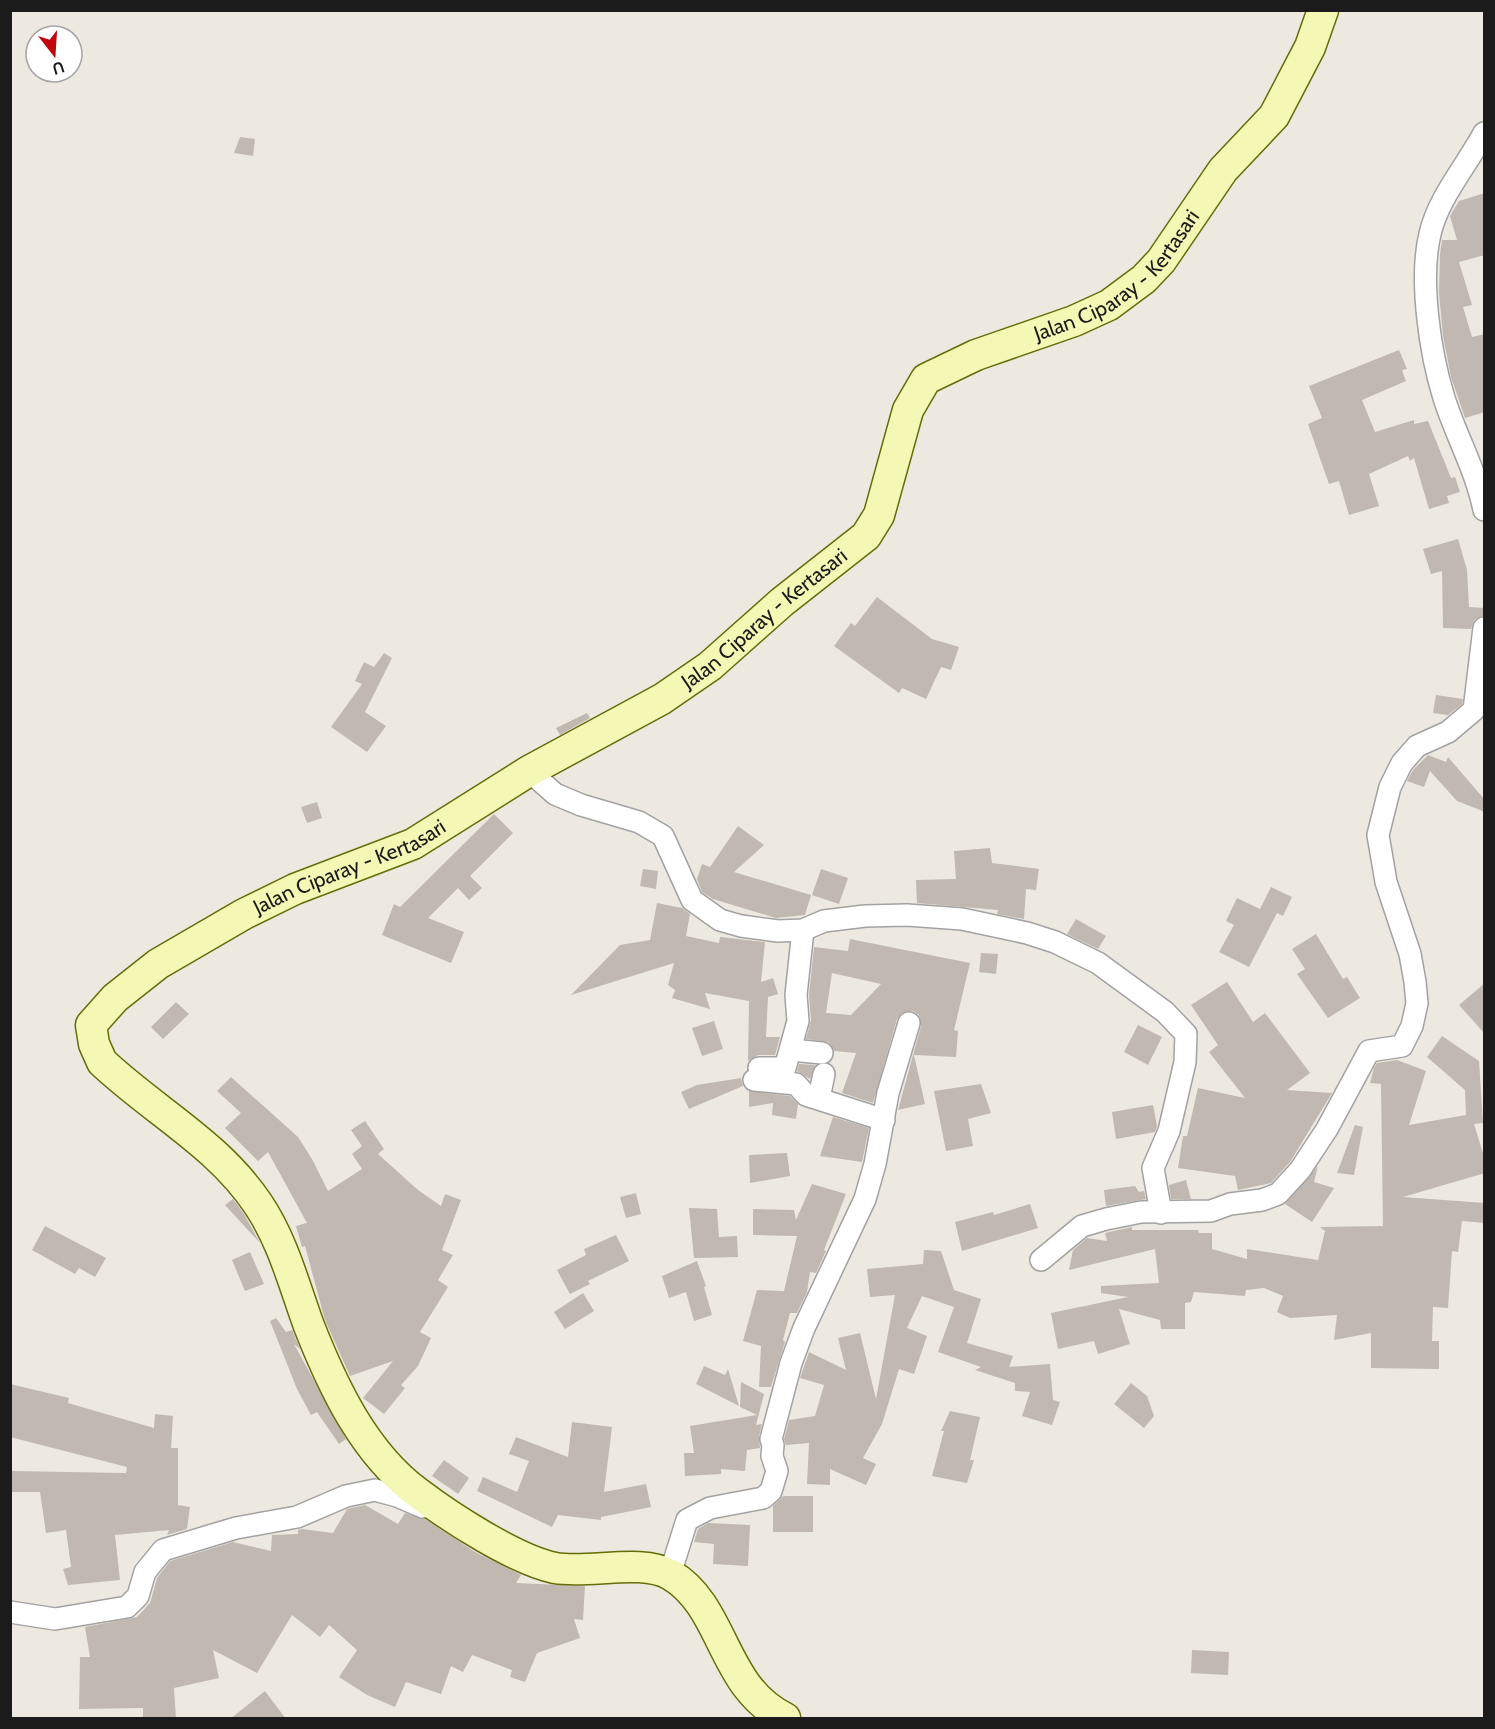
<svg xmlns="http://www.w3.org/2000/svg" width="1495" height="1729" viewBox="0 0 1495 1729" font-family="Cabin,sans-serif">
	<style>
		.building { fill: #c1b8b1; fill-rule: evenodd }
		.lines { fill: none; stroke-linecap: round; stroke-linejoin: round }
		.street-casing { stroke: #a2a2a2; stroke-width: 24 }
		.secondary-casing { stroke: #656d08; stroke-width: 33 }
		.street { stroke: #fff; stroke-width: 21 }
		.secondary { stroke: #f5f7b5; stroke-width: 30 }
		.labels { text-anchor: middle; stroke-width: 6; stroke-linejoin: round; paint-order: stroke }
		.street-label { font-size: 21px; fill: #1b1b1b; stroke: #fff }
	</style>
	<rect width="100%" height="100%" fill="#ede9e1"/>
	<g class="building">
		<polygon points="240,137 255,139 253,156 234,153"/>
		<polygon points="1485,193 1485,255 1459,262 1472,305 1463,307 1472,337 1485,334 1485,412 1465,418 1451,377 1443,336 1439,293 1440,254 1442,240 1457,240 1450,216 1459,201"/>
		<polygon points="1399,350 1407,369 1402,370 1406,381 1362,400 1375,432 1414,420 1414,424 1428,421 1451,478 1455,477 1460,492 1447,496 1449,503 1429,509 1414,458 1410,461 1408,456 1369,474 1379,506 1349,515 1339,481 1329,484 1308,424 1322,418 1309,386"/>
		<polygon points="1458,539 1467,570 1469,607 1485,608 1485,615 1474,620 1471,629 1443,628 1442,571 1431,574 1423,549"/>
		<polygon points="877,597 932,639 959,647 951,670 941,667 926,699 902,688 899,693 834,646 851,623 855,626"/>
		<polygon points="384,653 392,658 365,712 386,726 367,752 331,727 362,684 355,681 364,662 374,667"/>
		<polygon points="1436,695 1463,699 1462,704 1448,715 1433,713"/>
		<polygon points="587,713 590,718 560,735 556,728"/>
		<polygon points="1428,755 1446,762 1448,757 1485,800 1485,812 1457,801 1430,771 1424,787 1407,781 1413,770"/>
		<polygon points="317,802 322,818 307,823 301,807"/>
		<polygon points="494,814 513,833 470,876 482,888 469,900 458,888 428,918 464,932 451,963 382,935 394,904 400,907"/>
		<polygon points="738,826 764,845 734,872 811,895 805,915 776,918 713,899 702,892 697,879 702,864 710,867"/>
		<polygon points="990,848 992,863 1039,869 1036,890 1026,889 1024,919 997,914 998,910 917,903 916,880 956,879 954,851"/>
		<polygon points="643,869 658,871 656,889 640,886"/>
		<polygon points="821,869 848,878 839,904 812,895"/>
		<polygon points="1271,887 1292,897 1283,916 1277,913 1249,967 1219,952 1234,925 1226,921 1237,898 1260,909"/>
		<polygon points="657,903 682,908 690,914 686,936 719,943 720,937 765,942 761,982 773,978 778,994 768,997 766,1037 780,1037 775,1055 758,1055 748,1061 749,1001 705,993 710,1009 672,998 675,990 668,985 674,963 571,995 620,945 650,940"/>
		<polygon points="1076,919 1106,936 1098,949 1067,934"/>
		<polygon points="1316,934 1343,979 1347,977 1360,998 1328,1018 1297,974 1305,969 1292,949"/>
		<path d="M850 939 970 963 954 1030 958 1031 956 1057 914 1055 925 1104 898 1110 921 1026 919 1015 913 1011H906L897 1019 873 1103 842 1093 856 1053 834 1051 829 1042 806 1039 811 1020 809 995 814 947 848 951ZM832 973 881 984 851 1015 826 1013Z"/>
		<polygon points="981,953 998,954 996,974 979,972"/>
		<polygon points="1227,982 1253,1022 1265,1013 1310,1073 1287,1090 1332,1093 1290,1162 1271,1183 1238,1190 1235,1176 1178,1168 1183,1136 1187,1136 1198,1088 1245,1098 1209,1052 1218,1045 1191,1005"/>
		<polygon points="1485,983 1485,1034 1459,1005"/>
		<polygon points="176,1002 189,1014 163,1039 151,1027"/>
		<polygon points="714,1021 723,1049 702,1056 692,1028"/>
		<polygon points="1138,1025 1162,1037 1148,1065 1124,1052"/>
		<polygon points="1442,1036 1479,1061 1483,1123 1474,1124 1485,1160 1485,1173 1403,1197 1485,1203 1485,1223 1462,1221 1458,1252 1452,1251 1448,1308 1433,1307 1432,1341 1439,1341 1439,1369 1371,1368 1371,1333 1334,1340 1337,1315 1290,1318 1277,1312 1283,1296 1264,1288 1246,1290 1245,1296 1194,1292 1191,1302 1185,1303 1185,1329 1161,1329 1160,1320 1119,1309 1130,1344 1098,1354 1094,1341 1058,1349 1051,1313 1128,1297 1101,1293 1101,1286 1159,1283 1155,1249 1069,1270 1073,1250 1087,1238 1107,1241 1105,1233 1132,1227 1132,1230 1198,1230 1199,1233 1212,1233 1212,1249 1247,1259 1247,1249 1318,1260 1325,1231 1320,1227 1383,1226 1381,1084 1370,1083 1374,1068 1377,1063 1397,1060 1426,1071 1409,1125 1466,1115 1465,1090 1427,1057"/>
		<polygon points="799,1064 815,1065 810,1079 797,1071"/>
		<polygon points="231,1077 298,1137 312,1159 328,1191 362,1169 352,1154 362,1146 351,1130 365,1121 384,1149 378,1154 418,1190 441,1206 445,1194 461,1200 442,1250 453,1255 438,1280 448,1287 420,1332 431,1338 418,1366 401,1385 405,1388 384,1414 363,1398 393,1361 350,1376 325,1320 305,1246 302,1247 296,1226 307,1223 268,1152 258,1161 225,1128 241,1113 217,1091"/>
		<polygon points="741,1078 743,1086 689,1109 681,1092 697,1085"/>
		<polygon points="981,1084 991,1113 968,1119 973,1146 946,1151 934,1091"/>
		<polygon points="749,1091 790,1096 798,1104 796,1119 772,1115 773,1103 749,1107"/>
		<polygon points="1153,1105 1157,1126 1155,1132 1116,1139 1112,1112"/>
		<polygon points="833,1117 869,1128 862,1162 820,1156"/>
		<polygon points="1355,1125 1363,1127 1354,1175 1337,1173"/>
		<polygon points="787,1153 790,1176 750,1183 749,1155"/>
		<polygon points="1318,1166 1314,1182 1334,1188 1312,1222 1285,1204"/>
		<polygon points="1186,1180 1191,1199 1171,1199 1169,1185"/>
		<polygon points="812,1184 846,1194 824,1250 826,1251 816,1273 810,1272 807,1292 797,1313 790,1313 783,1340 785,1342 771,1387 759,1387 761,1346 743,1341 757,1290 784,1291 797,1236 753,1235 753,1209 794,1210 796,1220"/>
		<polygon points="1135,1186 1139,1192 1144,1191 1146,1199 1106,1206 1104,1190"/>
		<polygon points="636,1193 641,1214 626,1218 620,1197"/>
		<polygon points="233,1199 244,1214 260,1243 225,1205"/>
		<polygon points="1030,1204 1038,1228 962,1251 955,1222 993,1212 994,1215"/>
		<polygon points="689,1208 717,1209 719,1237 737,1236 738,1257 694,1258"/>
		<polygon points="45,1226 106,1258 95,1277 79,1268 75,1274 32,1250"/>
		<polygon points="616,1235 629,1261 588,1281 590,1284 570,1294 557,1270 586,1255 584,1249"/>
		<polygon points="924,1250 941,1251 954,1290 981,1299 967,1343 1013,1356 1009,1367 1050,1364 1053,1400 1060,1402 1052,1425 1022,1416 1030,1392 1015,1391 1015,1383 975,1370 981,1367 938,1352 954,1307 922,1296 907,1328 927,1336 914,1374 899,1369 882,1424 863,1458 876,1464 866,1485 830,1469 830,1485 807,1484 809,1443 786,1445 784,1439 789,1420 815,1416 824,1385 800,1378 809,1352 846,1370 838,1338 860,1333 876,1399 895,1295 870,1297 867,1269 923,1264"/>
		<polygon points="250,1252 264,1284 245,1291 232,1260"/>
		<polygon points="697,1261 706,1286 704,1287 712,1315 694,1321 686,1292 669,1298 662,1276"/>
		<polygon points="583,1293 594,1311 565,1329 554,1312"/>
		<polygon points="276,1318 286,1332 292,1330 300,1349 294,1344 346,1439 339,1444 317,1412 311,1415 297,1389 270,1321"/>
		<polygon points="704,1366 725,1375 728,1369 739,1406 696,1384"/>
		<polygon points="741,1382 764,1394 756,1425 762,1424 759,1436 760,1448 747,1450 745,1471 721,1469 721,1474 685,1476 684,1453 694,1453 690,1426 757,1415 740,1407"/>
		<polygon points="1131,1383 1147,1396 1154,1416 1144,1428 1114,1404"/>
		<polygon points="10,1384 69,1398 68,1403 154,1428 155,1414 173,1416 171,1448 178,1448 178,1505 190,1507 187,1529 167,1535 169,1530 115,1535 120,1580 68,1585 63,1569 71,1567 66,1530 46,1533 40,1492 10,1492 10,1471 126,1473 127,1467 10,1437"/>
		<polygon points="950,1411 980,1417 970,1460 974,1460 967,1483 932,1476 944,1431 941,1431"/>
		<polygon points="572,1422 612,1427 604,1492 646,1484 651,1507 601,1517 601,1520 558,1515 552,1527 477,1491 483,1477 517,1492 529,1461 509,1454 516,1437 568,1457"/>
		<polygon points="444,1460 469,1478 458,1494 432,1476"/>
		<polygon points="783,1496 813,1496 813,1532 773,1532 773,1506"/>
		<polygon points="365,1505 398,1524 405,1513 425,1519 475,1552 521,1575 516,1583 585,1586 583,1620 574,1619 580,1638 537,1653 525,1682 510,1677 512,1670 472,1655 463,1672 451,1666 441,1694 406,1682 395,1707 367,1695 339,1677 357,1650 329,1625 320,1637 292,1615 257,1673 213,1650 219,1678 174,1688 176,1719 143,1719 143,1708 79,1709 80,1657 90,1657 85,1627 137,1617 150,1603 157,1578 170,1561 233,1542 271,1551 272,1535 298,1534 298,1530 302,1529 333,1533 347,1509"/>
		<polygon points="708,1523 750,1525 748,1566 713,1564 714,1544 694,1542 698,1529"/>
		<polygon points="1192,1650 1229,1652 1228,1675 1191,1673"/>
		<polygon points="265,1691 286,1719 230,1719"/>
	</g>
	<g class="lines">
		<defs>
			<g id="street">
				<path d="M1484 133C1467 165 1438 198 1430 234 1419 279 1430 353 1444 398 1456 436 1476 470 1484 510"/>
				<polyline points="529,771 555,794 581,805 639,822 663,836 692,900 720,920 741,926 778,931 803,930 824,921 865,916 907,915 962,919 1027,933 1055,942 1098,963 1165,1012 1186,1034 1185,1062 1169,1131 1153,1168 1161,1213"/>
				<polyline points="791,1050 822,1053"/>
				<polyline points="759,1068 785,1068 798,1021 796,995 803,930"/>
				<polyline points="754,1080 796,1084 806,1095 884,1120"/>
				<polyline points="819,1098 824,1074"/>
				<polyline points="1041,1260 1082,1226 1106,1219 1141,1212 1211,1211 1230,1204 1262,1200 1278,1194 1300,1170 1327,1129 1369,1051 1402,1046 1412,1026 1417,1003 1415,982 1410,954 1386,882 1378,835 1390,787 1402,763 1417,746 1448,732 1474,710 1484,628"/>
				<polyline points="670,1574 687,1520 710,1508 763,1498 771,1491 777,1471 772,1456 773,1445 771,1439 791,1363 804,1328 865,1199 875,1164 888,1093 909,1023"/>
				<polyline points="10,1612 55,1619 127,1607 138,1596 145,1572 163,1550 236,1528 297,1517 346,1496 375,1490 397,1496 423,1507"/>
			</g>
			<g id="secondary">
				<path id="s1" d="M785 1718C721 1687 725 1607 671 1575 641 1558 590 1574 555 1568 516 1560 451 1518 418 1493 364 1453 333 1387 309 1326 294 1285 283 1241 258 1204 218 1144 154 1111 102 1062L94 1044 91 1025 115 998 158 964 244 914 295 889 413 844 529 771 662 699 710 666 782 602 866 536 879 515 908 410 926 379 976 355 1074 321 1109 305 1144 279 1161 261 1223 170 1274 116 1310 47 1323 10"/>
			</g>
		</defs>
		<use href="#street" class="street-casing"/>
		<use href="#secondary" class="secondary-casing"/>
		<use href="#street" class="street"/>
		<use href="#secondary" class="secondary"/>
	</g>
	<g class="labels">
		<g class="street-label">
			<text dy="7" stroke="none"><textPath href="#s1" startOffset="2360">Jalan Ciparay - Kertasari</textPath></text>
			<text dy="7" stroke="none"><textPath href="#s1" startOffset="1838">Jalan Ciparay - Kertasari</textPath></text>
			<text dy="7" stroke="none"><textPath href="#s1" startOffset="1352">Jalan Ciparay - Kertasari</textPath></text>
		</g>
	</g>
	<rect width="1495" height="1729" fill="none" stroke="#1b1b1b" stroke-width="24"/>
	<g transform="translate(54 54) rotate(163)"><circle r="28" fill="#ffffff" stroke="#a4a4a4" stroke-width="1.5"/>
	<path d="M0-4.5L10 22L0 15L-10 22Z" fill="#c1060b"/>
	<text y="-9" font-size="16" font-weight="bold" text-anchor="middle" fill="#1b1b1b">U</text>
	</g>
</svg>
